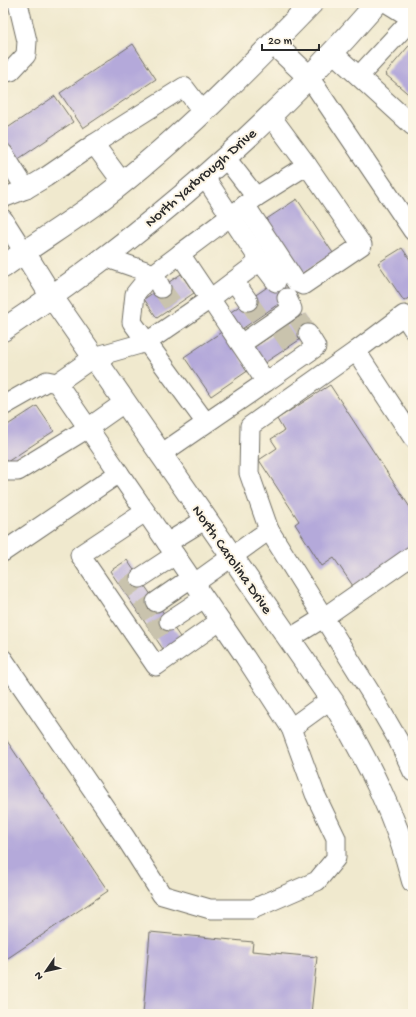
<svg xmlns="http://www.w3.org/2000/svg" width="416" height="1017" viewBox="0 0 416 1017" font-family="'Gochi Hand',sans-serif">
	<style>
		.building { fill: #b4a9da }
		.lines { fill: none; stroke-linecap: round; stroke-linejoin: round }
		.minor-tunnel { stroke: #c9c3ad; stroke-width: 19; stroke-dasharray: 19 10; stroke-linecap: butt }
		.minor-casing { stroke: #706e64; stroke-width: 21 }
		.major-casing { stroke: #706e64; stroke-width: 24 }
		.minor { stroke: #fff; stroke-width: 19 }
		.major { stroke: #fff; stroke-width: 22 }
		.labels { text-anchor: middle; stroke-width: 4; stroke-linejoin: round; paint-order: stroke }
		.street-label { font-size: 15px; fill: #2b2b2b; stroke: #fcf5e5 }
	</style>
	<rect width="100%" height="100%" fill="#fcf5e5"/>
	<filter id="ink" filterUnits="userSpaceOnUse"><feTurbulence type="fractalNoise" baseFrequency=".025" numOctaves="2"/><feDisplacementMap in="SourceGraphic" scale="8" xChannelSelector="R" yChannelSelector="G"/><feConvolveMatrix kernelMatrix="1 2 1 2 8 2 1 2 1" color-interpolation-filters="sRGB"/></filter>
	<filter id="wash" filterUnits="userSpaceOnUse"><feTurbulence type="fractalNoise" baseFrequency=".012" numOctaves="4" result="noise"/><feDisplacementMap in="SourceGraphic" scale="16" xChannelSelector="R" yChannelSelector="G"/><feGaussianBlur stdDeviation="0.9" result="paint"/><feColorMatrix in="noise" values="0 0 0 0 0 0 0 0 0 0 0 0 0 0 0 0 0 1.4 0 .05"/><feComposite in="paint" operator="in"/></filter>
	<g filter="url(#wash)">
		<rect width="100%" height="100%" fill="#f0e9ce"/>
		<g id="blocks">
			<g class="building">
				<polygon points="413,41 413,98 385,74"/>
				<polygon points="133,44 156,79 83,128 60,93"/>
				<polygon points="55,96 73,122 17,160 3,138 3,131"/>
				<polygon points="297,199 333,253 295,278 259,224"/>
				<polygon points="402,248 413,264 413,295 404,301 378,263"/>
				<polygon points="181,274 194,293 157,318 144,299"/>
				<polygon points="282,277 293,294 236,333 225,316"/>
				<polygon points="302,315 313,331 263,364 253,348"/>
				<polygon points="223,331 249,370 211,396 184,357"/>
				<polygon points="330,385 413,512 413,546 353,586 334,558 322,566 295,524 299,521 259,460 277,448 271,439 284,431 277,419"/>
				<polygon points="37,406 54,431 7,462 3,456 3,428"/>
				<polygon points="127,560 182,640 165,652 110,571"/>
				<polygon points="3,735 108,891 5,960 3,957"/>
				<polygon points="150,932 253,942 252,951 317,957 311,1014 143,1014"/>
			</g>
		</g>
	</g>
	<g filter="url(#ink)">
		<use href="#blocks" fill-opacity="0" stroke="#706e64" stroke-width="1"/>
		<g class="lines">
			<g class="minor-tunnel">
				<polyline points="161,288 174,306"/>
				<polyline points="248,301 259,317"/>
				<polyline points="298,318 308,334"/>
				<polyline points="280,329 291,345"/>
				<polyline points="123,590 140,578"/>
				<polyline points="139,613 156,602"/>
				<polyline points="151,632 169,621"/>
			</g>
			<defs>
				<g id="minor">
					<polyline points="387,3 413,19"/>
					<polyline points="332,52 413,126"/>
					<polyline points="3,73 11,71 26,55 27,41 18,3"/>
					<polyline points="359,76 412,19"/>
					<polyline points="309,77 413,231"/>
					<polyline points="94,144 184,87 203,112"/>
					<polyline points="3,153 26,189"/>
					<polyline points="225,157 256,197"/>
					<polyline points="3,198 26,189 46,177 94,144 122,182"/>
					<polyline points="245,205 296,282 303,285 362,245 307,165"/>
					<polyline points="3,219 24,252"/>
					<polyline points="180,254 256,197 307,165 270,115"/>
					<polyline points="105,257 154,274 161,288"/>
					<polyline points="260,261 276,282"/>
					<polyline points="234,281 248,301"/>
					<polyline points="241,344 292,309 287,298"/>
					<polyline points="356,351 413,438"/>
					<polyline points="266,382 316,347 308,334"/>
					<polyline points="57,383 94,357 147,342 210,299 260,261 204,176"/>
					<polyline points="3,406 47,381 57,383 119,473"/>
					<polyline points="161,454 266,382 180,254 147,279 135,294 132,322 206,423"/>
					<polyline points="3,471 18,471 88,428 125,402"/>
					<polyline points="145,512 80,555 156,666 220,621"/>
					<polyline points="269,530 372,695 398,740 413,772"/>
					<polyline points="167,543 206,519"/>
					<polyline points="3,552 119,473 245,657 291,728"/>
					<polyline points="140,578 175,555"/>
					<polyline points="195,583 269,530 249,473 250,426 356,351 404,315 413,329"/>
					<polyline points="156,602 191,578"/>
					<polyline points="169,621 204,598"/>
					<polyline points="289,639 323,618 413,555"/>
					<polyline points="3,659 125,837 162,895 210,909 253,909 317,881 336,858 336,838 315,794 291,728 331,699"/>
				</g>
				<g id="major">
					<polyline points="273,43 309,77"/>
					<path d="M24 252 52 297 333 702C366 758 397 817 413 881"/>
					<path d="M3 267C36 243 71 222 103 198 179 140 246 71 312 3"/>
					<path d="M3 330C141 238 269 128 377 3"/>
				</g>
			</defs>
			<use href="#minor" class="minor-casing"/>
			<use href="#major" class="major-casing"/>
			<use href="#minor" class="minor"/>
			<use href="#major" class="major"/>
		</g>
	</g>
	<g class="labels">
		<g class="street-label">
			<text transform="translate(200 177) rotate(-41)" y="5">North Yarbrough Drive</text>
			<text transform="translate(233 559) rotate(55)" y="5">North Carolina Drive</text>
		</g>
	</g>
	<rect width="416" height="1017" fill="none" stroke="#fcf5e5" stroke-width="16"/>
	<g transform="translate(46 971) rotate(236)" stroke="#fcf5e5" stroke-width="3" paint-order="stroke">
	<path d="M0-3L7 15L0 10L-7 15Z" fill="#2b2b2b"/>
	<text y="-6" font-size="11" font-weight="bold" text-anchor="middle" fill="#2b2b2b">N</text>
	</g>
	<path d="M262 44v6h57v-6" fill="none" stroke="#2b2b2b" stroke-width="2"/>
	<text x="268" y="44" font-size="12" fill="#2b2b2b" stroke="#fcf5e5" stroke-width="3" paint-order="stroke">20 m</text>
</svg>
